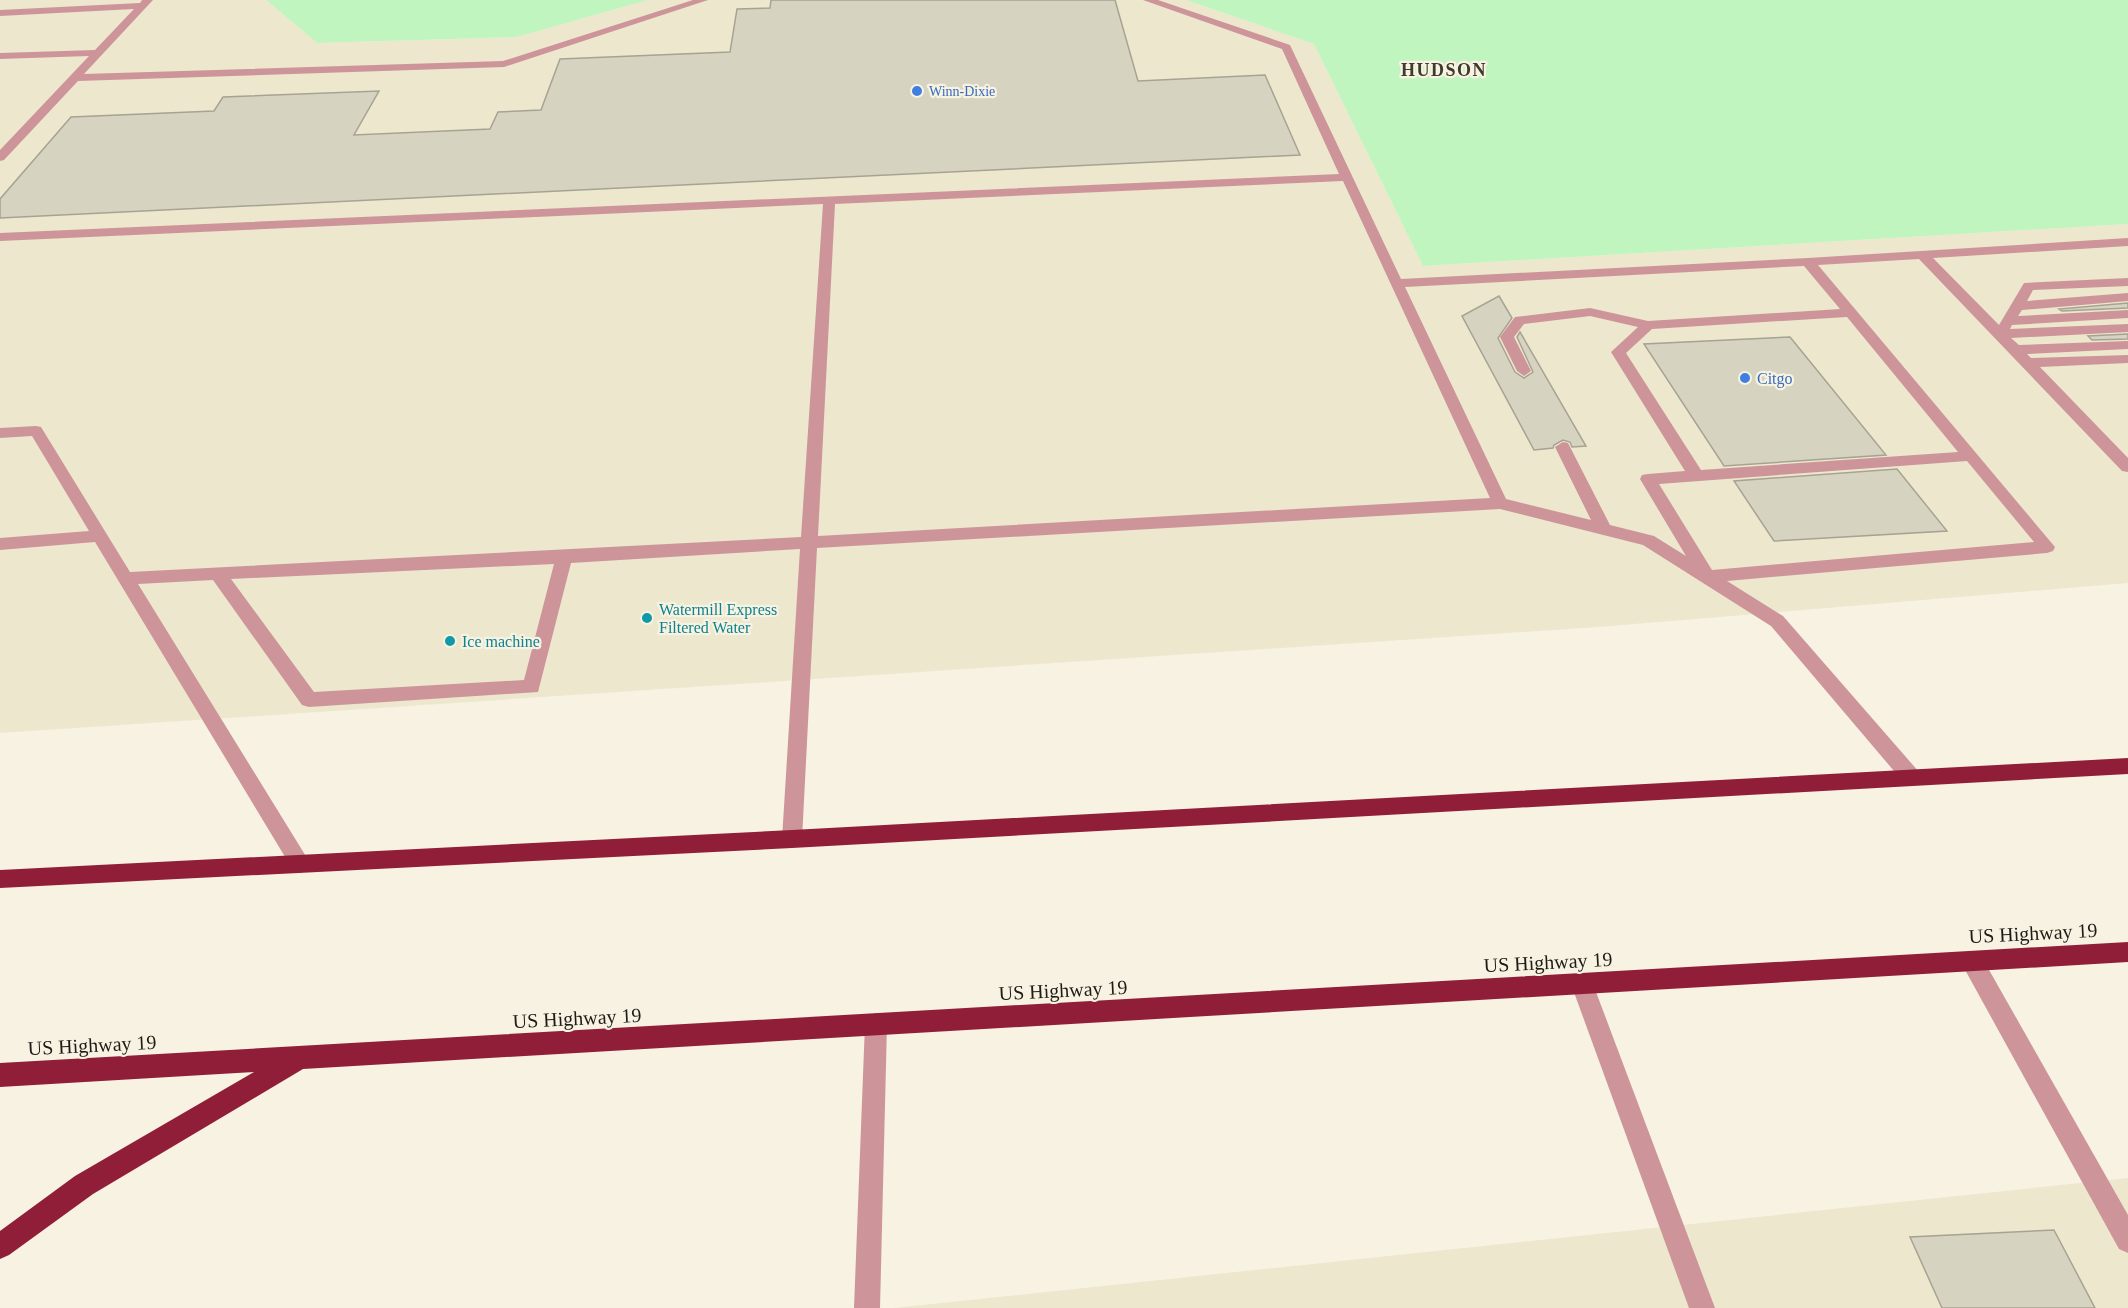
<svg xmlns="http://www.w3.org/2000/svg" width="2128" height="1308" viewBox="0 0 2128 1308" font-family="'Times New Roman',serif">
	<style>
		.built { fill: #ede7ce }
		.green { fill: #c1f5bf }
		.building { fill: #d7d3c1; stroke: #a7a392; stroke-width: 1.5 }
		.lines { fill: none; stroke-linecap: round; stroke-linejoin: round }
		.lane { fill: #cd959a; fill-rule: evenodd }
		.highway { fill: #911e38; fill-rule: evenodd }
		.shop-dot { fill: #3f7fe0; stroke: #f7f2e1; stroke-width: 2 }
		.culture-dot { fill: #0f9aa8; stroke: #f7f2e1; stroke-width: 2 }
		.labels { text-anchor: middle; stroke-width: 4.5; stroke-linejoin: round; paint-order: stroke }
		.far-shop-label { font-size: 14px; fill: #366cbe; stroke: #f7f2e1; text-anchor: start }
		.shop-label { font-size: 16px; fill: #366cbe; stroke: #f7f2e1; text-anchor: start }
		.culture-label { font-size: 16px; fill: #0d838f; stroke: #f7f2e1; text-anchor: start }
		.far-district-label { font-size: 18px; font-weight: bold; letter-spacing: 1.5px; fill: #3e3a2c; stroke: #f7f2e1 }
		.near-street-label { font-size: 20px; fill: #1e1c16; stroke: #f7f2e1 }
	</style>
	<rect width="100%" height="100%" fill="#f7f2e1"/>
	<g class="built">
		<polygon points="0,0 266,0 317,43 517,37 648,0 1186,0 1314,44 1423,266 2128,224 2128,583 1598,627 0,733"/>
		<polygon points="2128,1178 2128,1308 894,1308"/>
	</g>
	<g class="green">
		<polygon points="266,0 648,0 517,37 317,43"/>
		<polygon points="1186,0 2128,0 2128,224 1423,266 1314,44"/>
	</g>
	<g class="building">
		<polygon points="771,0 1115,0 1138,81 1265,75 1300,155 0,218 0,199 71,117 214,111 223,97 379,91 354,135 490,129 498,112 541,110 560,59 730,52 737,9 770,8"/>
		<polygon points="1499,296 1512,318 1498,338 1515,372 1524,378 1533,372 1517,337 1520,332 1586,446 1572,447 1570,442 1563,440 1554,445 1553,448 1534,450 1462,316"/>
		<polygon points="2128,303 2128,308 2062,311 2059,309"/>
		<polygon points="2128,334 2128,339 2092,340 2088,336"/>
		<polygon points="1790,337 1886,455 1724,466 1644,344"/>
		<polygon points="1897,469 1947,531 1774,541 1734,481"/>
		<polygon points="2054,1230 2095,1308 1942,1308 1910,1237"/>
	</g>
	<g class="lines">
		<g class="lane">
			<polygon points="142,0 153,0 84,74 503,61 693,0 708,0 504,67 78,81 4,160 0,161 0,150 89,56 0,59 0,53 95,50 134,9 0,16 0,10 140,3"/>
			<path d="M1143 0H1158L1290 45 1401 279 1808 258 2128 238V246L1933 258 1999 325 2024 283 2128 278V286L2033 290 2027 301 2128 293V301L2022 310 2018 316 2128 310V318L2012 325 2010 329 2128 324V332L2011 338 2019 345 2128 341V349L2027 354 2031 358 2128 355V363L2040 367 2128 458V472L2122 471 1919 259 1818 265 2055 547 2053 551 2047 553 1727 581 1783 616 1919 772 1922 778 1919 784 1912 786 1905 784 1771 626 1643 545 1500 509 817 548 802 839 799 845 792 848 785 845 782 839 800 549 571 563 538 692 309 707 302 705 213 580 138 584 307 858 310 864 307 870 300 873 293 870 95 542 0 550V538L89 531 32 436 0 438V428L36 426 41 427 130 572 801 537 823 204 0 241V233L1339 174 1282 49ZM1343 181 1490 498 818 536 835 204ZM1804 266 1840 309 1648 321 1590 308 1515 317 1500 337 1517 371 1524 376 1531 371 1514 337 1524 324 1590 316 1638 327 1611 352 1685 471 1648 474 1642 475 1640 479 1686 556 1654 536 1610 525 1568 443 1563 442 1555 447 1591 520 1506 499 1405 287ZM1847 317 1958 452 1701 470 1626 353 1652 329ZM1967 461 2034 542 1712 570 1659 484ZM554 564 524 680 314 692 231 579Z"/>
			<polygon points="1972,951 1980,954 2128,1215 2128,1253 2119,1249 1964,968 1961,961 1964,954"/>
			<polygon points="1582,973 1590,977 1593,984 1715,1308 1689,1308 1571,984 1574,977"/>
			<polygon points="876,1013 884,1016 887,1024 880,1308 854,1308 865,1024 868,1016"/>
		</g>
		<g class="highway">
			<polygon points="2128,758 2128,774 792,848 0,888 0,870 792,830"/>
			<polygon points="2128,942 2128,962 303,1069 93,1194 9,1255 0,1259 0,1231 75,1176 254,1072 0,1087 0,1063"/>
		</g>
	</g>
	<g class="shop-dot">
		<circle cx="917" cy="91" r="6"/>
		<circle cx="1745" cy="378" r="6"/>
	</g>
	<g class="culture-dot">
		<circle cx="647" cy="618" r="6"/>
		<circle cx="450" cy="641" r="6"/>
	</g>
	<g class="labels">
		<g class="far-shop-label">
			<text x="929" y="96">Winn-Dixie</text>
		</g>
		<g class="shop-label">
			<text x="1757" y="384">Citgo</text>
		</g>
		<g class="culture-label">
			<text x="659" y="615">Watermill Express<tspan x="659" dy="18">Filtered Water</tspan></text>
			<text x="462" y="647">Ice machine</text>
		</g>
		<g class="far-district-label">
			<text x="1444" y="76">HUDSON</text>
		</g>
		<g class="near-street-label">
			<text transform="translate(2033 933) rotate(-3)" y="7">US Highway 19</text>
			<text transform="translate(1548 962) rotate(-3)" y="7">US Highway 19</text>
			<text transform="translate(1063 990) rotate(-3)" y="7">US Highway 19</text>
			<text transform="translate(577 1018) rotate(-3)" y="7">US Highway 19</text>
			<text transform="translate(92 1045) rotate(-3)" y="7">US Highway 19</text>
		</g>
	</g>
</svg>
